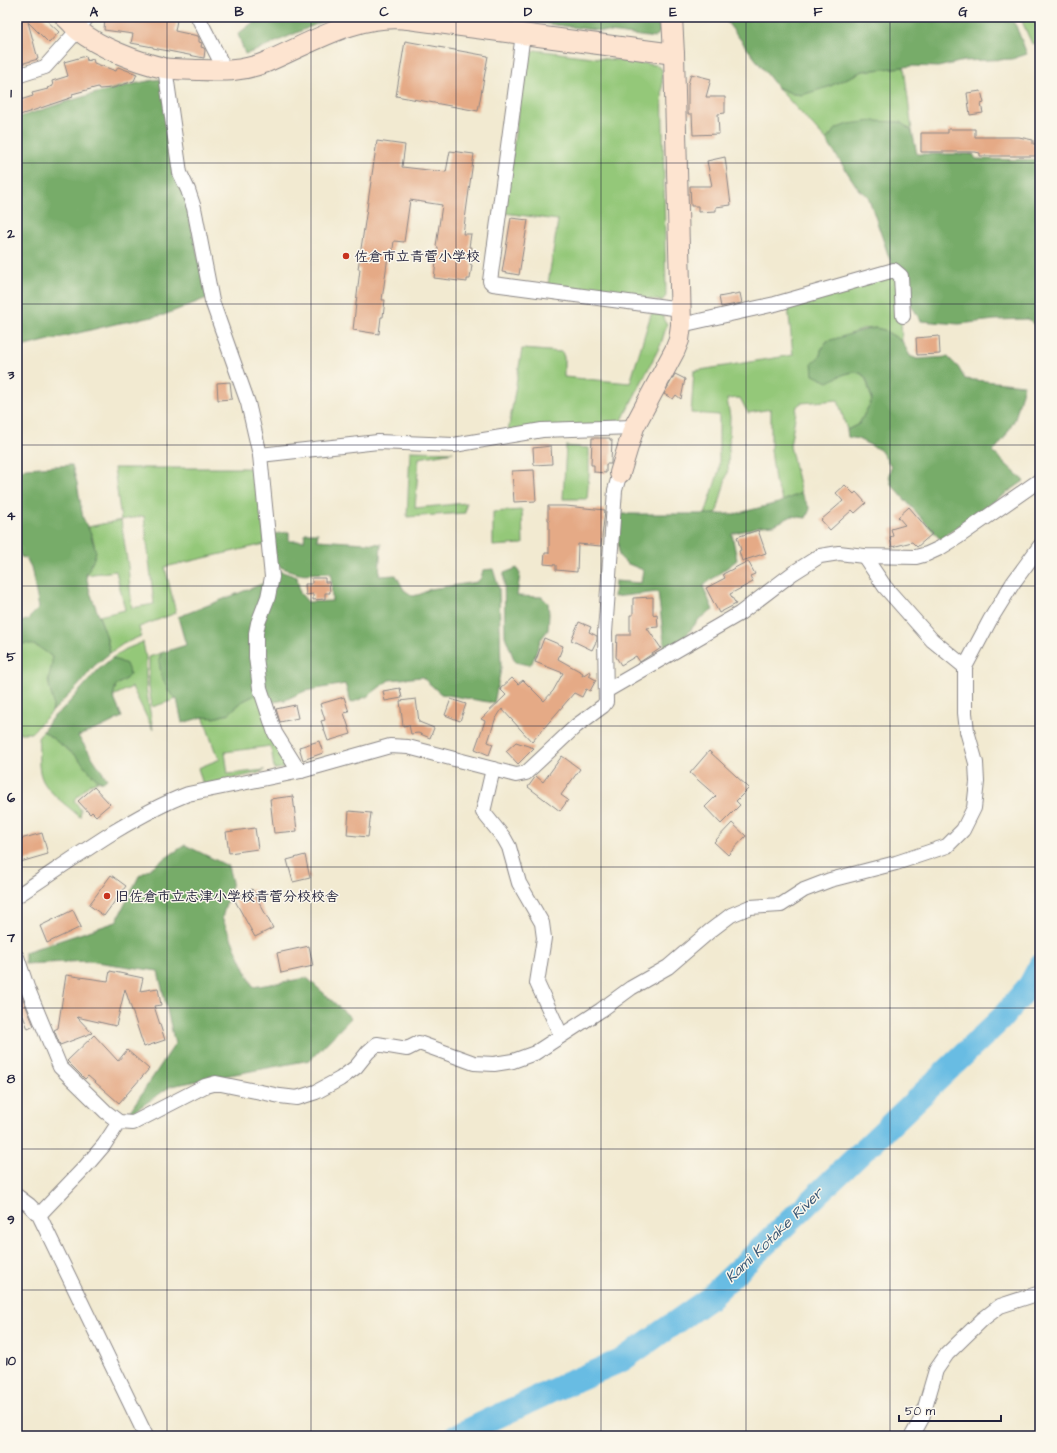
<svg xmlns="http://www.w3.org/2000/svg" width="1057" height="1453" viewBox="0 0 1057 1453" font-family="'Architects Daughter','Klee One',sans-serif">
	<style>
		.green { fill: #94c879; stroke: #5b755a; fill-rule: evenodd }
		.forest { fill: #77ac69; stroke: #4c6752 }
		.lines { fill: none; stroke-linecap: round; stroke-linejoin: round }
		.river { stroke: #67bce3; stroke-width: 24 }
		.building { fill: #e5aa86 }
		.street-casing { stroke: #8a8686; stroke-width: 16 }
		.secondary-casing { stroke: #8a8686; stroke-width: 22 }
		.street { stroke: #fff; stroke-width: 14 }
		.secondary { stroke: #fde4d0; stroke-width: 20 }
		.grid { fill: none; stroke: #22223b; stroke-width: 1; stroke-opacity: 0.55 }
		.poi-dot { fill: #c8321e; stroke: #fbf7ec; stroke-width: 1.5 }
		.labels { text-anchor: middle; stroke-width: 3; stroke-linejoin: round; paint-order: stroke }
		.poi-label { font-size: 14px; font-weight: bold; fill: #22223b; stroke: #fbf7ec; text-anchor: start }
		.water-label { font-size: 15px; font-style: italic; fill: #3a5876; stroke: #fbf7ec }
		.neatline { fill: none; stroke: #22223b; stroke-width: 1.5 }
		.grid-label { font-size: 13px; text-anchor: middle; font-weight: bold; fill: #22223b }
	</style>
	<rect width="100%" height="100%" fill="#fbf7ec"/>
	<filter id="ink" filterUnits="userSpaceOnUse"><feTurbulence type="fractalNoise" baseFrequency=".025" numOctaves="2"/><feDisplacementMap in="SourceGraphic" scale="8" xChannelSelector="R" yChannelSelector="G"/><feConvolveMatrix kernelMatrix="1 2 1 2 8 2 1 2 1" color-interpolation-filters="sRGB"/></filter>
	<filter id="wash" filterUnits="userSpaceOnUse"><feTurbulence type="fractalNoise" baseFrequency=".012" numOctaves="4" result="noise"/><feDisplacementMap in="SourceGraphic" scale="16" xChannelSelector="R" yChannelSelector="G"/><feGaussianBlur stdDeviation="0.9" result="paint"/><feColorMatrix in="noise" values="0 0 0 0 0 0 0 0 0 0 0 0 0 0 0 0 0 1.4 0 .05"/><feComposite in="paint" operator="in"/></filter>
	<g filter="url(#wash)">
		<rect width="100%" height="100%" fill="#f2ead1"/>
		<g class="green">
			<polygon points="1020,17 1040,17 1040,42 1032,44"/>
			<polygon points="535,50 656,65 662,69 666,296 662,301 548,284 558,220 504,213 526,55"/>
			<polygon points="904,67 912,131 900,122 837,128 826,140 777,87 793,94 828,87 863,71"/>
			<path d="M892 273 899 277 902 341 884 330 876 328 862 329 843 337 827 341 821 350 820 356 842 375C868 366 866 382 872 400L859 424 847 430 838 400 801 403 797 406 790 446 801 493 783 501 775 481 771 450V409L748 413 740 398 727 399 730 417 728 470 716 515H705L719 470V415L691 413 694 371 793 355 788 306Z"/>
			<polygon points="651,314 662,314 667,324 661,344 620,424 508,432 522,349 562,352 564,357 564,377 630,383"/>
			<polygon points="566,446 589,448 589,475 587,499 563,499"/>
			<polygon points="410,451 453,452 419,458 415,508 466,503 465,513 407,517"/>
			<path d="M114 468H257L265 544 165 567 176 613 139 627 141 636 123 644 110 653 106 635 99 616 125 610 116 571 86 575C96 556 98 547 88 527L121 520ZM144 516 154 604 132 608 128 566 121 520Z"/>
			<polygon points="522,510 523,544 493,546 493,512"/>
			<polygon points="143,642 146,658 146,687 153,730 132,687 113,696 116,685 125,680 126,664 112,658 126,649"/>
			<polygon points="28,643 40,647 52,657 53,664 48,681 54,704 52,712 31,733 17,733 17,644"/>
			<polygon points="161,653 159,661 169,692 177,699 152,707 149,687 149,657"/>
			<polygon points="259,693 291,768 274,769 271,746 225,752 228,774 265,770 258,773 203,785 198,768 220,759 215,751 203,716 214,718 228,714 243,701"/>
			<path d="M43 731 76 756 98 781 90 784 74 800 81 810 80 817C68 806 45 791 41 776 37 764 40 750 38 738Z"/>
		</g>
		<g class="forest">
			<polygon points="263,17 333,17 255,51 245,54 238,34 251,24"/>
			<polygon points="496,17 657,17 660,32 655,38"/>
			<polygon points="723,17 1010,17 1016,26 1027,54 1012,59 964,61 938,67 913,66 863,71 828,87 802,95 793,94 777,87"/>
			<path d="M160 79 184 193 207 298 164 315 115 324 17 348V118C64 102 111 87 160 79Z"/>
			<polygon points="872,121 900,122 912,131 917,154 973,154 976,159 1040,160 1040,328 1027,319 995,320 959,324 921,321 905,295 892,266 868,196 859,190 826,140 837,128 849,124"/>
			<path d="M876 328 884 330 902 341 910 356 917 359 948 357 958 367 965 379 1024 385 1015 419 1005 437 993 452 1024 481 940 539 891 484 889 475 891 466 880 450 858 439 848 437 847 430 859 424 872 400C870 394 869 387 867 381 860 363 839 377 828 382L813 375 812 363 820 356 821 350 827 341C844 337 859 330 876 328Z"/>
			<path d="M72 465 77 483 83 518 90 532 96 552 93 561 86 575 90 592 106 635 110 653 94 666 78 686 52 712C55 701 50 693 49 683 48 674 53 666 52 657 40 647 33 642 17 644V623L27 620 39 608 31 567 26 558 21 557 17 545V472L26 468Z"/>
			<polygon points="801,493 810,509 806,518 792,516 774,525 760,526 732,534 737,560 703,586 713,610 700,618 685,637 665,650 658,592 614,597 615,581 641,583 643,570 626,563 619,556 618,538 621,514 735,514 778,503"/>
			<polygon points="289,532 289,541 304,541 305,533 318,533 317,540 381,544 379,576 396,575 404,590 413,596 421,594 430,589 477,582 481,578 483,570 493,569 499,589 501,669 494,703 441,694 422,677 389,680 368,696 351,703 345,684 305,691 285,700 269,703 258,658 274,569 297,577 300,593 308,602 332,601 331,573 299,574 275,565 273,534"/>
			<polygon points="517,568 520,574 517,596 542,597 548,603 549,614 548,630 541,639 532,663 528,665 515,662 505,636 504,573"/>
			<polygon points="267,582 265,595 259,693 243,701 228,714 214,718 203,717 182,723 177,699 169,692 161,676 159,661 161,653 186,645 178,617"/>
			<polygon points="112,658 126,664 130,674 125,680 116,685 113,696 122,717 100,728 78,736 107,779 103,782 98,781 76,756 43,731 52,718 66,706 99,669"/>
			<polygon points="185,845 228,866 232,882 222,918 253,987 307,978 351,1018 310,1060 171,1086 126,1117 175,1044 158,971 89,961 25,964 25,952 116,922 139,876"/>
		</g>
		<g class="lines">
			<polyline class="river" points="456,1436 562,1386 622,1360 707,1300 1001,1019 1030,985 1040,966"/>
		</g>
		<g id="blocks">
			<g class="building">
				<polygon points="17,17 43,17 59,32 49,43 28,22 38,59 17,65"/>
				<polygon points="105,17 160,17 177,20 175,31 198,36 199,38 199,42 202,43 201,47 204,48 205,50 204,58 153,48 153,47 131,43 133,34 104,30"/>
				<polygon points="405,41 488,56 478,111 396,96"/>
				<polygon points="86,56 87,61 93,59 94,63 116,71 118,67 137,74 134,81 113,88 99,89 98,87 72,94 73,97 17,116 17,101 33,96 32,93 48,89 47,88 53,86 52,81 68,76 64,62"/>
				<polygon points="691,74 711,79 706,97 725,97 725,113 718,114 719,134 693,135 692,114 688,114 688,84"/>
				<polygon points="981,91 984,103 981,104 983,113 970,115 967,93"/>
				<polygon points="948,129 975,129 975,137 1019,137 1033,140 1033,144 1040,144 1040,156 980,156 980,153 975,152 921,152 921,133 948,133"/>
				<polygon points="377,141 405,145 402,167 446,172 450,151 474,154 463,234 471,234 469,247 472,247 470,264 472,265 470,279 467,279 467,282 434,278 438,247 436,246 442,205 410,200 404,242 394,241 392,256 388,256 382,300 385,300 383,317 381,317 379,334 353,330 360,269 358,269"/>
				<polygon points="725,157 731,205 716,207 716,211 698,212 698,206 691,206 690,186 712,186 707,161"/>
				<polygon points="511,218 528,220 519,275 502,272"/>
				<polygon points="740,293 742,303 721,307 719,297"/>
				<polygon points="939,336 940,354 917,355 916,338"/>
				<polygon points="675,374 685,379 681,399 676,395 673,399 664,394"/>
				<polygon points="230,382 232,399 218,400 217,383"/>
				<polygon points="592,438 610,438 610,440 612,440 611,462 611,464 606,464 606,473 594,472 594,465 591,465"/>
				<polygon points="551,446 552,464 534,465 533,448"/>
				<polygon points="534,470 536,501 514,502 512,471"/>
				<polygon points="845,485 854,494 856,492 866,503 855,513 852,510 830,530 821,520 843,501 836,493"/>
				<polygon points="548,506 566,506 605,510 601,546 578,544 577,572 556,570 556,565 544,564 545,553 549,553 549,520 548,520"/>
				<polygon points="909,507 932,534 917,547 912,542 892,547 890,537 893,536 891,529 905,525 898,517"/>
				<polygon points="758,530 766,553 742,561 739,551 741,550 737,537"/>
				<polygon points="748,561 755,574 750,576 753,582 730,594 736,604 719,613 706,588 725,578 723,574"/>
				<polygon points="312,578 325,578 325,582 329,582 330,593 325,593 325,599 313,600 313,594 306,595 305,584 312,584"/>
				<polygon points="653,597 653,615 657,614 658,627 647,628 661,648 640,662 636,656 621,665 616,657 617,635 630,635 630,615 633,615 633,598"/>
				<polygon points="579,622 591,627 589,632 597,636 597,640 592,650 571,640"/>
				<polygon points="544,638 563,646 558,659 583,673 582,676 590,671 591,673 589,676 596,680 590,691 586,689 582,697 574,693 532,742 502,709 495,720 488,742 493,744 489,755 475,749 485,721 481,719 506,695 500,689 512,678 518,684 523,680 544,701 553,691 563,673 535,662"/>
				<polygon points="400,688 402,698 385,701 383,691"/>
				<polygon points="344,697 349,712 344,713 351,734 328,741 321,721 325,720 320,704"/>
				<polygon points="416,699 419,722 434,728 430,738 418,733 411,734 409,725 403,726 400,701"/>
				<polygon points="451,699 466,704 460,721 445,715"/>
				<polygon points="295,705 298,718 280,722 276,709"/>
				<polygon points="319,741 323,753 303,760 299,747"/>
				<polygon points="516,742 534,748 518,764 506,751"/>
				<polygon points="709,751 749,788 736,801 740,805 721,824 705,807 716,796 690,773"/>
				<polygon points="562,756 580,769 561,795 568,800 560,811 528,787 536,776 543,782"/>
				<polygon points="94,787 110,804 96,816 92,812 90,814 78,801"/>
				<polygon points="293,796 297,831 274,833 270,799"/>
				<polygon points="349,811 371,813 368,837 347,835"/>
				<polygon points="732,823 746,836 728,855 714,842"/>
				<polygon points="255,828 258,849 229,853 226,832"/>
				<polygon points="42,833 48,854 17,863 17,840"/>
				<polygon points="305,855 310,878 293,882 287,860"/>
				<polygon points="111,875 126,886 104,916 89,905"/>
				<polygon points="252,889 273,928 255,937 234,899"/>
				<polygon points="73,910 81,927 47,943 40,926"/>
				<polygon points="309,946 313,966 281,973 277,953"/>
				<polygon points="110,971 143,978 140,991 158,988 161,1005 154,1006 165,1040 144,1047 125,989 116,1026 77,1017 92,1033 60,1045 54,1030 58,1028 66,975 108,981"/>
				<polygon points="17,984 34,1026 28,1029 17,1000"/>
				<polygon points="94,1035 118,1061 127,1050 149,1069 119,1103 88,1076 85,1079 67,1061"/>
			</g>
		</g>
	</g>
	<g filter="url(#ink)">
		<use href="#blocks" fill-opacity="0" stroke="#8a8686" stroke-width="1"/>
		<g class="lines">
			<defs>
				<g id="street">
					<polyline points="198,17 226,72"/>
					<polyline points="523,34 490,281 493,284 681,309"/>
					<polyline points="165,68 180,173 188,190 194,208 212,301 248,403 260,455 272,577 268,597 258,623 256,633 256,657 260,688 275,733 295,765 301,771"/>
					<polyline points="17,76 45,67 78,30 87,17"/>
					<polyline points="681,325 775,304 894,270 901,276 903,316"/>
					<polyline points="260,455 378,442 454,445 542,430 634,427"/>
					<polyline points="864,556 885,587 932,640 965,667"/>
					<polyline points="606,691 739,614 793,573 820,556 839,553 864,556 916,557 927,554 940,548 958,537 1040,480"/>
					<polyline points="493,769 483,812 504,838 509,847 519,883 542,923 544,938 537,983 561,1035"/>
					<path d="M17 896C49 875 80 853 112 833 137 818 161 804 188 794L301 771 390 746 408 747 516 775 526 773 576 726 603 706 606 702 605 633 615 490 620 473"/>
					<polyline points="17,957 27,987 60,1067 106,1112 119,1122 133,1123 205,1086 216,1083 280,1096 297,1098 316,1092 340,1079 356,1067 368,1052 377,1044 407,1049 419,1043 474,1063 494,1064 513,1061 535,1053 601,1010 631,988 668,967 710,931 731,915 750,907 781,905 804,890 830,880 896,863 947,846 963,830 974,808 977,782 976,763 967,731 965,713 965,667 990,620 1013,583 1040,546"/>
					<polyline points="17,1196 29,1205 39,1215 146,1436"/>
					<polyline points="39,1215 86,1166 104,1145 119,1122"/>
					<polyline points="912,1436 922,1418 936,1370 947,1354 983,1319 1000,1306 1040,1293"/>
				</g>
				<g id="secondary">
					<path d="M65 17C70 21 74 26 78 30 100 48 137 62 164 68 175 70 187 69 198 70 222 71 240 72 264 63 310 44 355 13 408 19L674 54"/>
					<polyline points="620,473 634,427 675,350 679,340 681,325 674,54 672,17"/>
				</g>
			</defs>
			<use href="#street" class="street-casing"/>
			<use href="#secondary" class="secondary-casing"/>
			<use href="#street" class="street"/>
			<use href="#secondary" class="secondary"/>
		</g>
	</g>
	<path class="grid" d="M167 17V1436M311 17V1436M456 17V1436M601 17V1436M746 17V1436M890 17V1436M17 163H1040M17 304H1040M17 445H1040M17 586H1040M17 726H1040M17 867H1040M17 1008H1040M17 1149H1040M17 1290H1040"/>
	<g class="poi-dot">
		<circle cx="346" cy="256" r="4"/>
		<circle cx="107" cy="896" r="4"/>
	</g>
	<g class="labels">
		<g class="poi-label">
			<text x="354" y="261">佐倉市立青菅小学校</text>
			<text x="115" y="901">旧佐倉市立志津小学校青菅分校校舎</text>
		</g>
		<g class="water-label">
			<text transform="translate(774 1235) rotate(-44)" y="5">Kami Kotake River</text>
		</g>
	</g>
	<rect width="1057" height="1453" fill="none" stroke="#fbf7ec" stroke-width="44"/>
	<path d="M899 1415v6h102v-6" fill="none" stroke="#22223b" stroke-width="2"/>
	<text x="905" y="1415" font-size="12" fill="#22223b" stroke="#fbf7ec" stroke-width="3" paint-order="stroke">50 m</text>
	<rect x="22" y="22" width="1013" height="1409" class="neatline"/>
	<g class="grid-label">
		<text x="94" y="16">A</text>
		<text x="239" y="16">B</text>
		<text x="384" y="16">C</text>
		<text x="528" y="16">D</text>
		<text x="673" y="16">E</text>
		<text x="818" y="16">F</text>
		<text x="963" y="16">G</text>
		<text x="11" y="97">1</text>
		<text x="11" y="238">2</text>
		<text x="11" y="379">3</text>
		<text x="11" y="520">4</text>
		<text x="11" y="661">5</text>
		<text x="11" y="802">6</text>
		<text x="11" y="942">7</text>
		<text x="11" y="1083">8</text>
		<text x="11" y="1224">9</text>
		<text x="11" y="1365">10</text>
	</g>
</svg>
